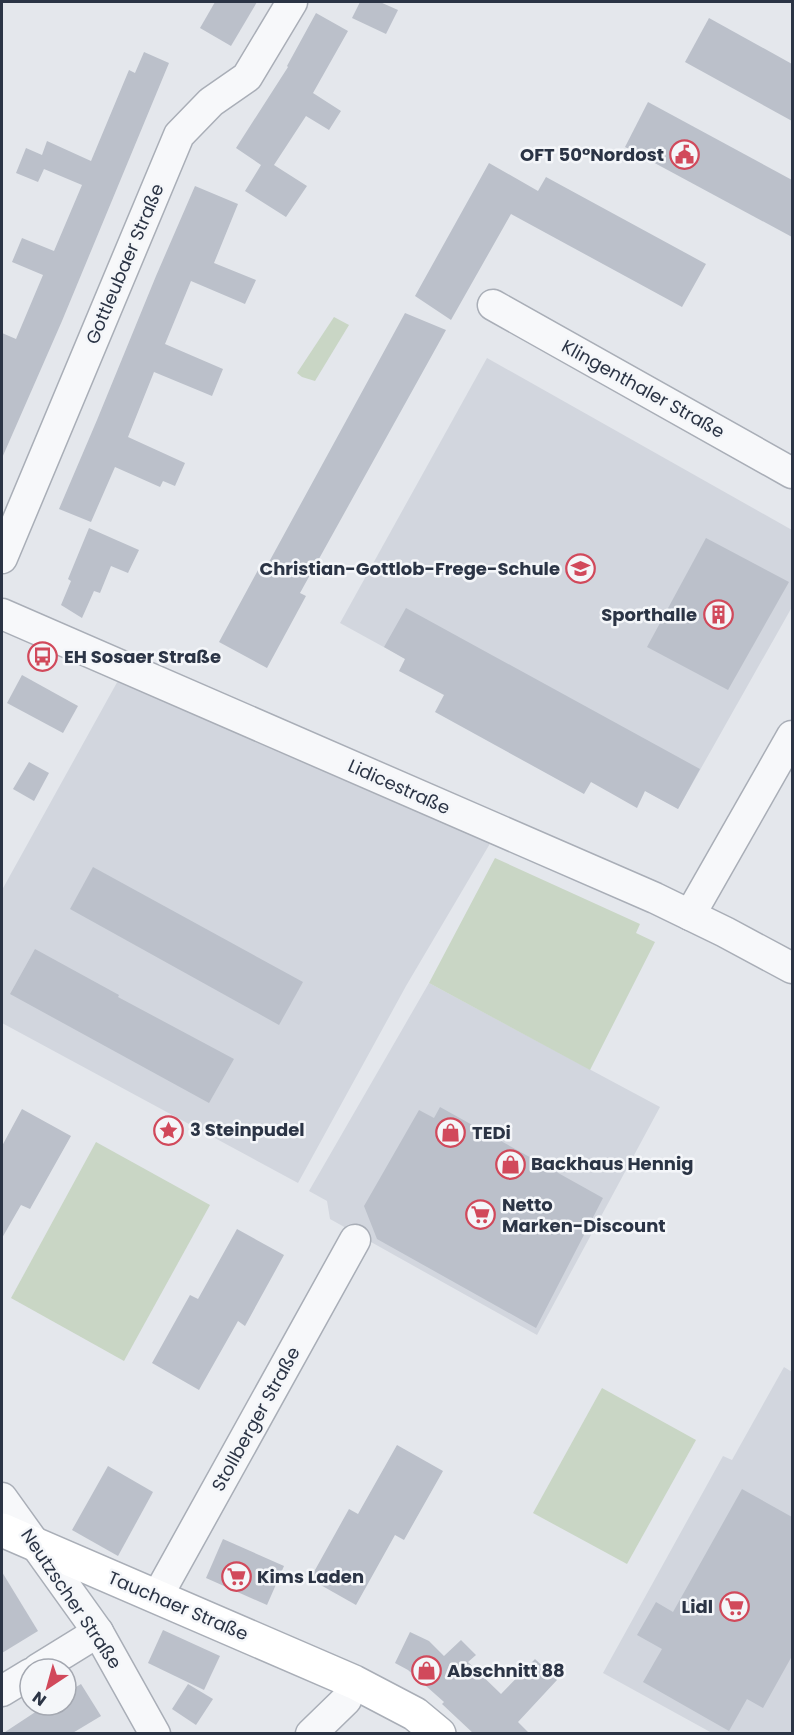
<svg xmlns="http://www.w3.org/2000/svg" width="794" height="1735" viewBox="0 0 794 1735" font-family="Poppins,sans-serif">
	<style>
		.built { fill: #d2d6de }
		.green { fill: #c9d6c5 }
		.building { fill: #bbc0ca }
		.lines { fill: none; stroke-linecap: round; stroke-linejoin: round }
		.minor-casing { stroke: #a9aeb7; stroke-width: 33 }
		.secondary-casing { stroke: #a9aeb7; stroke-width: 36 }
		.minor { stroke: #f7f8fa; stroke-width: 30 }
		.secondary { stroke: #fff; stroke-width: 33 }
		.labels { text-anchor: middle; stroke-width: 5; stroke-linejoin: round; paint-order: stroke }
		.poi-label { font-size: 18px; font-weight: bold; fill: #2b3445; stroke: #f4f6f9; text-anchor: start }
		.street-label { font-size: 18px; fill: #2b3445; stroke: #f4f6f9 }
	</style>
	<rect width="100%" height="100%" fill="#e4e7ec"/>
	<g class="built">
		<polygon points="487,358 792,530 792,607 678,809 340,623"/>
		<polygon points="125,668 498,830 406,986 298,1183 2,1023 2,890"/>
		<polygon points="429,983 660,1107 537,1335 330,1219 327,1201 309,1191"/>
		<polygon points="784,1367 792,1372 792,1733 712,1733 603,1673 723,1456 732,1460"/>
	</g>
	<g class="green">
		<polygon points="334,317 349,325 315,381 302,377 297,373"/>
		<polygon points="495,858 640,924 636,933 655,942 590,1070 429,983"/>
		<polygon points="96,1142 210,1205 124,1361 11,1298"/>
		<polygon points="602,1388 696,1440 627,1564 533,1513"/>
	</g>
	<g class="building">
		<polygon points="215,2 257,2 231,46 200,28"/>
		<polygon points="360,2 380,2 398,10 386,34 352,18"/>
		<polygon points="316,13 348,31 313,93 341,111 329,130 306,116 274,165 307,186 286,217 245,191 261,165 236,148 288,67 287,66"/>
		<polygon points="709,18 792,64 792,121 685,62"/>
		<polygon points="144,52 169,63 62,321 2,458 2,333 16,339 43,275 12,262 22,238 54,251 82,185 44,169 38,182 16,173 26,148 42,155 47,141 91,161 129,70 135,73"/>
		<polygon points="648,102 792,180 792,237 625,147"/>
		<polygon points="489,163 538,191 546,177 706,264 682,307 511,214 451,320 415,296"/>
		<polygon points="195,186 238,204 214,263 256,280 245,304 191,281 165,344 223,369 212,396 154,372 128,437 185,463 175,486 163,481 160,487 115,467 91,522 59,509 97,420 156,276"/>
		<polygon points="405,313 446,330 300,593 306,596 267,668 219,642 258,570 263,573"/>
		<polygon points="89,528 139,550 128,573 111,566 100,593 94,591 82,618 61,605 71,581 68,579"/>
		<polygon points="706,538 789,582 728,690 647,647"/>
		<polygon points="406,608 700,769 678,809 645,791 637,808 591,782 584,794 435,712 444,695 399,671 405,659 384,647"/>
		<polygon points="22,675 78,706 63,733 7,703"/>
		<polygon points="29,762 49,773 34,801 13,789"/>
		<polygon points="93,867 303,982 279,1025 70,909"/>
		<polygon points="35,949 119,995 118,997 234,1059 209,1103 10,994"/>
		<polygon points="440,1107 603,1198 536,1328 377,1239 364,1206 419,1110 434,1118"/>
		<polygon points="22,1109 71,1136 30,1209 21,1205 2,1238 2,1146"/>
		<polygon points="237,1229 284,1255 245,1326 238,1321 199,1390 152,1363 190,1295 198,1299"/>
		<polygon points="397,1445 443,1471 404,1540 395,1535 356,1605 310,1579 349,1509 358,1514"/>
		<polygon points="108,1466 153,1492 118,1556 72,1530"/>
		<polygon points="742,1489 792,1517 792,1656 763,1708 747,1699 729,1731 643,1682 662,1649 637,1635 656,1602 673,1612"/>
		<polygon points="223,1539 284,1566 267,1605 206,1578"/>
		<polygon points="2,1572 38,1631 2,1653"/>
		<polygon points="163,1630 220,1656 204,1690 148,1663"/>
		<polygon points="410,1632 429,1641 444,1656 461,1640 476,1655 468,1662 501,1694 535,1659 557,1680 518,1722 530,1734 474,1734 442,1704 444,1702 408,1670 395,1663"/>
		<polygon points="81,1684 101,1716 71,1734 2,1734 46,1705 66,1705 66,1693"/>
		<polygon points="188,1684 213,1699 196,1725 172,1709"/>
	</g>
	<g class="lines">
		<defs>
			<g id="minor">
				<polyline points="493,305 792,473"/>
				<polyline points="2,558 179,135 211,102 247,77 292,2"/>
				<polyline points="2,614 655,898 725,932 792,968"/>
				<polyline points="690,915 792,736"/>
				<polyline points="2,1498 98,1632 155,1734"/>
				<polyline points="157,1597 355,1240"/>
				<polyline points="38,1669 98,1632"/>
				<polyline points="2,1691 30,1674"/>
				<polyline points="311,1734 346,1700 354,1682"/>
			</g>
			<polyline id="secondary" points="2,1530 354,1682 415,1714 439,1734"/>
		</defs>
		<use href="#minor" class="minor-casing"/>
		<use href="#secondary" class="secondary-casing"/>
		<use href="#minor" class="minor"/>
		<use href="#secondary" class="secondary"/>
	</g>
	<defs>
		<symbol id="civic-ring" viewBox="-11 -11 22 22"><circle r="9.5" fill="#f4f6f9" stroke="#d1495b" stroke-width="1.5"/><path d="M-.6-6.5H3V-4.5H.6V-3L4-1V1h2V6H-6V1h2V-1L-.6-3ZM-1.2 2.5V6h2.4V2.5Z" fill="#d1495b"/></symbol>
		<symbol id="school-ring" viewBox="-11 -11 22 22"><circle r="9.5" fill="#f4f6f9" stroke="#d1495b" stroke-width="1.5"/><path d="M0-5L7-2L0 1L-7-2ZM-4 1L0 2.5L4 1V4Q0 6-4 4Z" fill="#d1495b"/></symbol>
		<symbol id="building-ring" viewBox="-11 -11 22 22"><circle r="9.5" fill="#f4f6f9" stroke="#d1495b" stroke-width="1.5"/><path d="M-4-6H4V6H1V3H-1V6H-4ZM-2.5-4.3h1.7v1.8h-1.7ZM.8-4.3h1.7v1.8H.8ZM-2.5-1h1.7V.8h-1.7ZM.8-1h1.7V.8H.8Z" fill="#d1495b"/></symbol>
		<symbol id="bus-ring" viewBox="-11 -11 22 22"><circle r="9.5" fill="#f4f6f9" stroke="#d1495b" stroke-width="1.5"/><path d="M-5-6H5V4H4V6H2V4H-2V6H-4V4H-5ZM-3.5-4V0h7V-4ZM-3.5 1.2v1.5H-2V1.2ZM2 1.2v1.5H3.5V1.2Z" fill="#d1495b"/></symbol>
		<symbol id="sight-ring" viewBox="-11 -11 22 22"><circle r="9.5" fill="#f4f6f9" stroke="#d1495b" stroke-width="1.5"/><path d="M0-6L1.8-2.2L6-1.7L2.9 1.2L3.7 5.4L0 3.3L-3.7 5.4L-2.9 1.2L-6-1.7L-1.8-2.2Z" fill="#d1495b"/></symbol>
		<symbol id="shop-ring" viewBox="-11 -11 22 22"><circle r="9.5" fill="#f4f6f9" stroke="#d1495b" stroke-width="1.5"/><path d="M-5-2.5h2.3a2.7 3.5 0 0 1 5.4 0H5L5.5 6h-11ZM-1.5-2.5h3a1.5 2.3 0 0 0-3 0Z" fill="#d1495b"/></symbol>
		<symbol id="supermarket-ring" viewBox="-11 -11 22 22"><circle r="9.5" fill="#f4f6f9" stroke="#d1495b" stroke-width="1.5"/><path d="M-6-5.5h2.5l.6 2H6L4.5 2H-2.5L-4.4-4H-6ZM-1.5 3.2a1.3 1.3 0 1 0 .1 0ZM3 3.2a1.3 1.3 0 1 0 .1 0Z" fill="#d1495b"/></symbol>
	</defs>
	<g fill-rule="evenodd">
		<use href="#civic-ring" x="668" y="138" width="33" height="33"/>
		<use href="#school-ring" x="564" y="552" width="33" height="33"/>
		<use href="#building-ring" x="702" y="598" width="33" height="33"/>
		<use href="#bus-ring" x="26" y="640" width="33" height="33"/>
		<use href="#sight-ring" x="152" y="1114" width="33" height="33"/>
		<use href="#shop-ring" x="434" y="1116" width="33" height="33"/>
		<use href="#shop-ring" x="494" y="1148" width="33" height="33"/>
		<use href="#supermarket-ring" x="464" y="1198" width="33" height="33"/>
		<use href="#supermarket-ring" x="220" y="1560" width="33" height="33"/>
		<use href="#supermarket-ring" x="718" y="1590" width="33" height="33"/>
		<use href="#shop-ring" x="410" y="1654" width="33" height="33"/>
	</g>
	<g class="labels">
		<g class="poi-label">
			<text x="664" y="161" text-anchor="end">OFT 50°Nordost</text>
			<text x="560" y="575" text-anchor="end">Christian-Gottlob-Frege-Schule</text>
			<text x="697" y="621" text-anchor="end">Sporthalle</text>
			<text x="64" y="663">EH Sosaer Straße</text>
			<text x="190" y="1136">3 Steinpudel</text>
			<text x="472" y="1139">TEDi</text>
			<text x="531" y="1170">Backhaus Hennig</text>
			<text x="502" y="1211">Netto<tspan x="502" dy="21">Marken-Discount</tspan></text>
			<text x="257" y="1583">Kims Laden</text>
			<text x="713" y="1613" text-anchor="end">Lidl</text>
			<text x="447" y="1677">Abschnitt 88</text>
		</g>
		<g class="street-label">
			<text transform="translate(125 264) rotate(-67)" y="6">Gottleubaer Straße</text>
			<text transform="translate(643 389) rotate(29)" y="6">Klingenthaler Straße</text>
			<text transform="translate(399 787) rotate(24)" y="6">Lidicestraße</text>
			<text transform="translate(256 1419) rotate(-61)" y="6">Stollberger Straße</text>
			<text transform="translate(71 1599) rotate(56)" y="6">Neutzscher Straße</text>
			<text transform="translate(178 1606) rotate(23)" y="6">Tauchaer Straße</text>
		</g>
	</g>
	<rect width="794" height="1735" fill="none" stroke="#2b3445" stroke-width="6"/>
	<g transform="translate(48 1687) rotate(216)"><circle r="28" fill="#f4f6f9" stroke="#a4a8b1" stroke-width="1.5"/>
	<path d="M0-4.5L10 22L0 15L-10 22Z" fill="#d1495b"/>
	<text y="-9" font-size="16" font-weight="bold" text-anchor="middle" fill="#2b3445">N</text>
	</g>
</svg>
